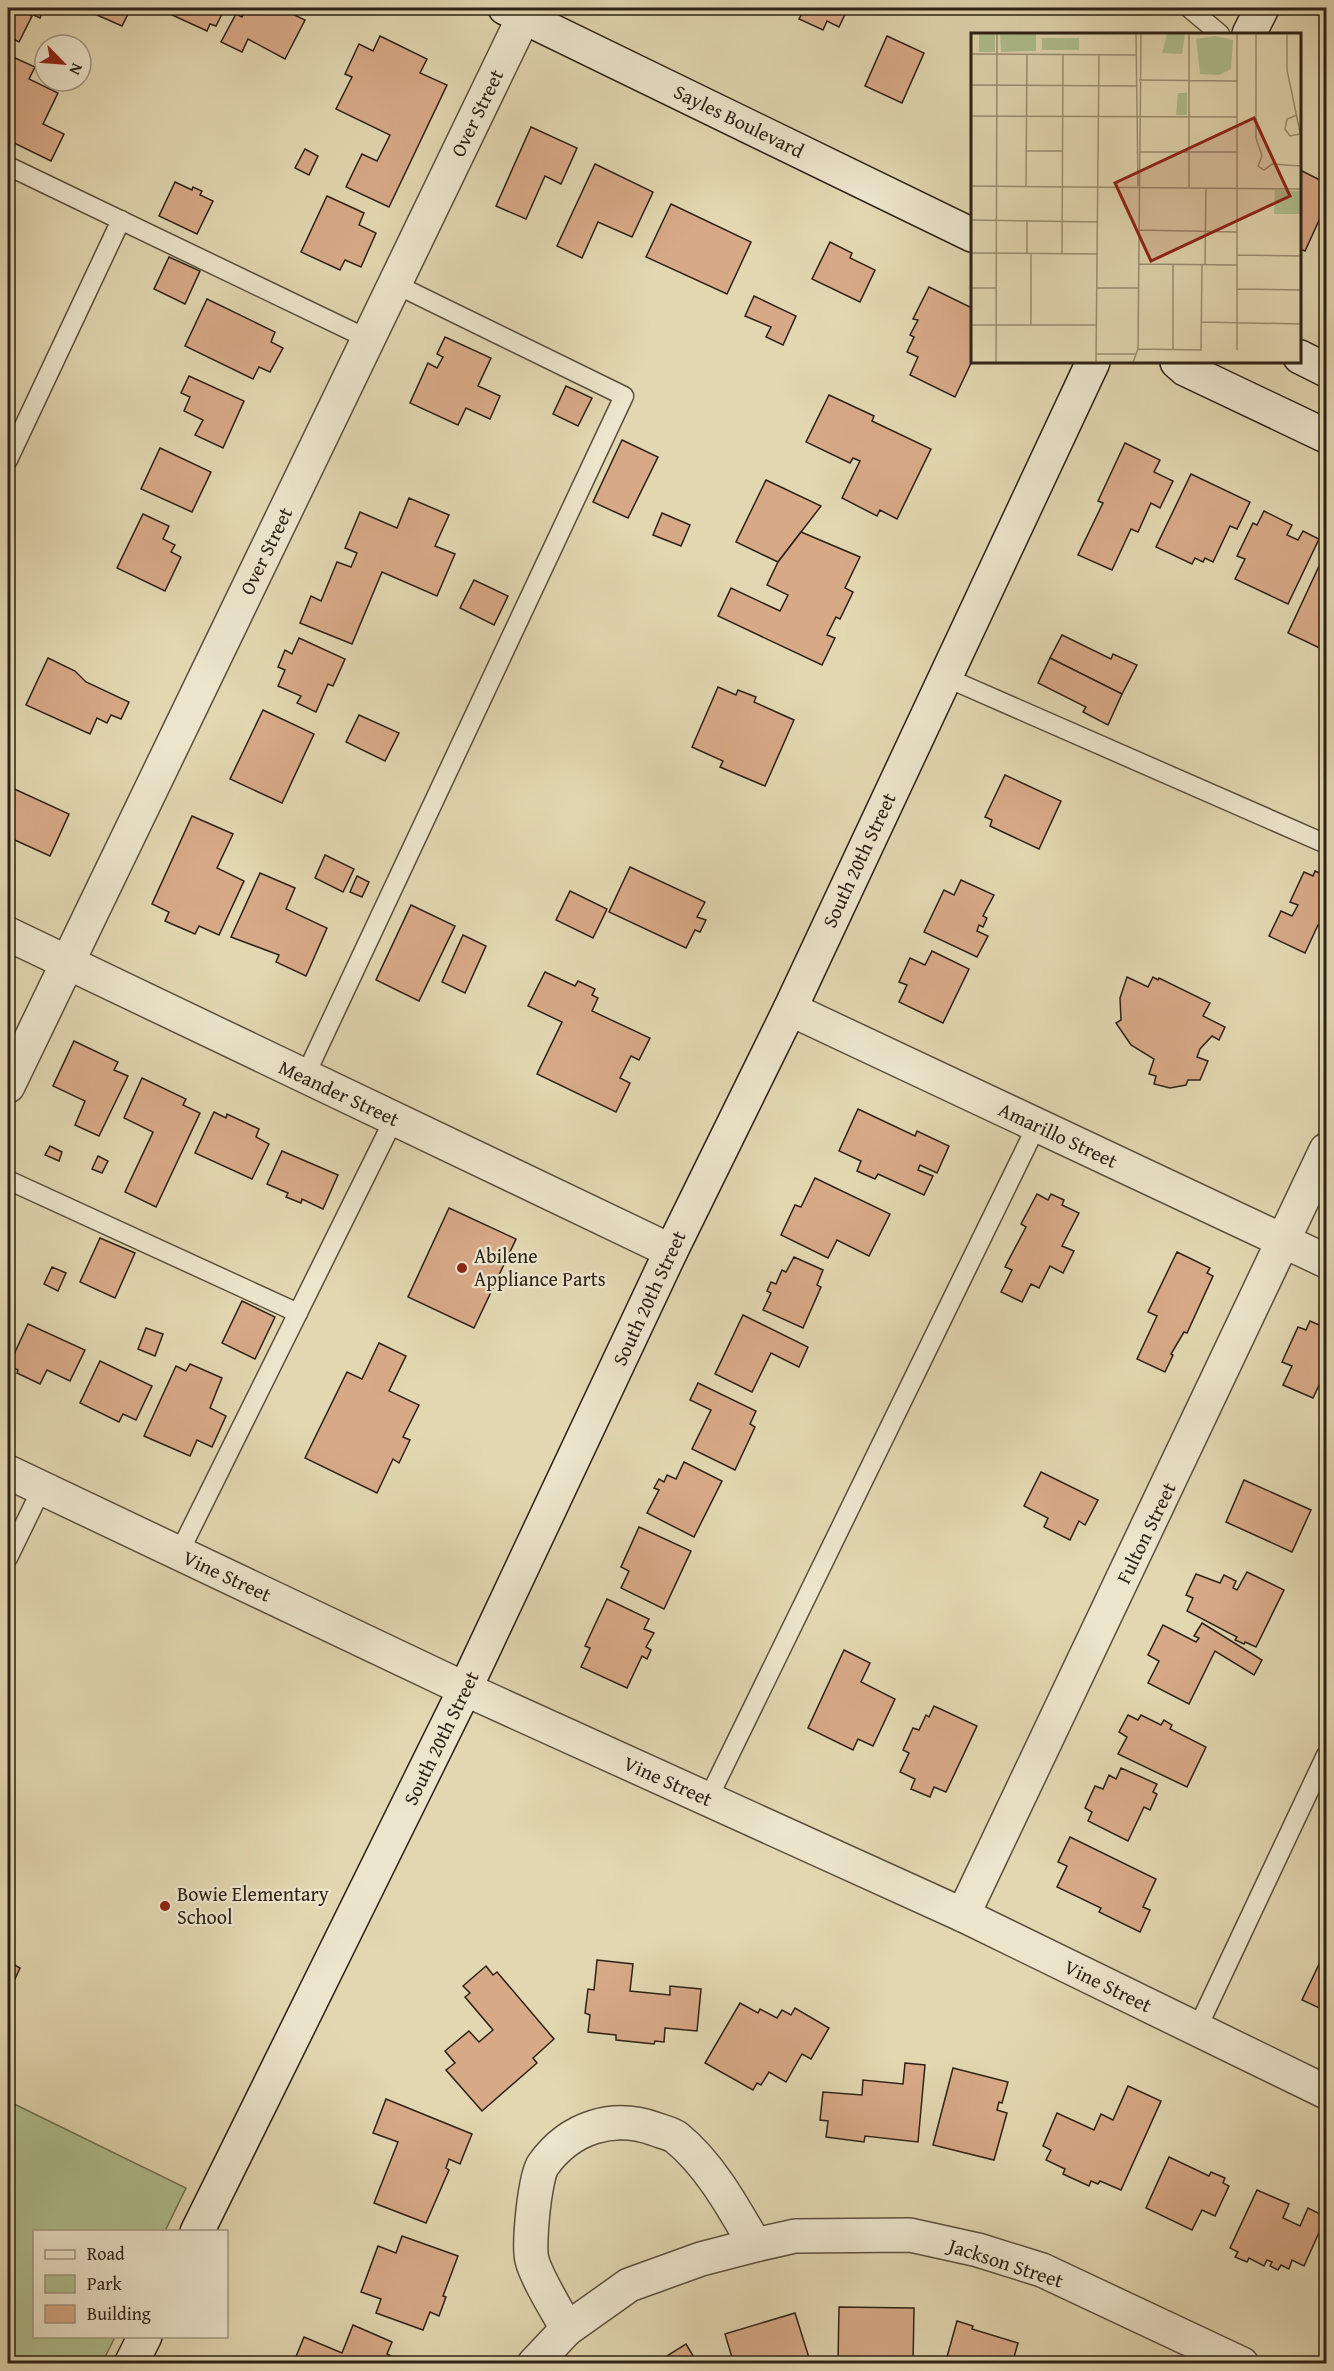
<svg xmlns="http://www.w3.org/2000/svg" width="1334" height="2371" viewBox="0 0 1334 2371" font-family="'Gentium Book Plus',serif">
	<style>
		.green { fill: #afbf8f; stroke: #6e7053; stroke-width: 1.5 }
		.building { fill: #d8a987; stroke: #2d2217; stroke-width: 1.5 }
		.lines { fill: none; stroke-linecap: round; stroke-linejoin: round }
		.lane-casing { stroke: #5a4f3e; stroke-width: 21 }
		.street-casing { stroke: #5a4f3e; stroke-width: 36 }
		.secondary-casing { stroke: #2d2217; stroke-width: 36 }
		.lane { stroke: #ece5cc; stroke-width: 18 }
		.street { stroke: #ece5cc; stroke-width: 33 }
		.secondary { stroke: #ece5cc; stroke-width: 33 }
		.poi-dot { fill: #8f2418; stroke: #ece5cc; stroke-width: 2 }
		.labels { text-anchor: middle; stroke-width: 4.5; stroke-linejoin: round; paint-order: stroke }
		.street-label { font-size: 20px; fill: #2d2217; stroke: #ece5cc }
		.poi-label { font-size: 20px; fill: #2d2217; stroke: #ece5cc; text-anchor: start }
		.inset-road { fill: none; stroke: #9a8f73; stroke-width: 1.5 }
		.view { fill: #8f2418; fill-opacity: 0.15; stroke: #8f2418; stroke-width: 3 }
		.inset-edge { fill: none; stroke: #2d2217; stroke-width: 3 }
	</style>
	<rect width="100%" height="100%" fill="#e2d7b1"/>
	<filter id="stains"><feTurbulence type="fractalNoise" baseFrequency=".00333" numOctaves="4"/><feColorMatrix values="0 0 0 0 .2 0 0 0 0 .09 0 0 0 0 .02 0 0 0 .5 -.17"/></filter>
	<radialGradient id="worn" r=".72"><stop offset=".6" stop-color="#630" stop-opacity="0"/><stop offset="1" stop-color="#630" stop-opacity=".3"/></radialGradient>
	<polygon class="green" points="8,2101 186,2188 165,2231 34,2232 34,2336 115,2337 102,2363 8,2363"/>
	<g class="building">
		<polygon points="8,8 14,8 32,16 19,42 8,36"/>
		<polygon points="18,8 44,8 40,18"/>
		<polygon points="81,8 131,8 122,26"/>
		<polygon points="157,8 225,8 216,26 210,24 207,31"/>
		<polygon points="247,8 280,8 305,20 285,59 248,39 242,52 221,42 236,14 242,17"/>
		<polygon points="798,8 848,8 839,27 827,21 823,30 799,19 804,10"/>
		<polygon points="380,36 427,59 420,73 447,85 389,207 346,187 362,154 377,161 390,135 336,109 352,77 345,74 359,44 373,51"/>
		<polygon points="887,36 924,53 902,103 865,86"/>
		<polygon points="13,57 35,67 29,79 58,93 43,124 64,134 51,161 8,140 8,68"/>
		<polygon points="531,127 577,148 561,184 545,176 526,219 496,206"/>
		<polygon points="305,149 318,156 309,175 295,168"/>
		<polygon points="595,164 653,192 632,237 598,222 582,258 557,246"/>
		<polygon points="1300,170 1326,183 1326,205 1305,251 1300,249"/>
		<polygon points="175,182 192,190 193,187 202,191 200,195 213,201 197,234 159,216"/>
		<polygon points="327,196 364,213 359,225 376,233 361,267 345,260 340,270 301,252"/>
		<polygon points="671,204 751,242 727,294 646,257"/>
		<polygon points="830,242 852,253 850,258 875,270 860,302 812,279"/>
		<polygon points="169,257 200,271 185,304 154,289"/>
		<polygon points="929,287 972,308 972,361 955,397 910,375 918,357 907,352 914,337 910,335 918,320 913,319"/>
		<polygon points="754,296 796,316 783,345 766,337 771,327 745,316"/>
		<polygon points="207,299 275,332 271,342 283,348 270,372 259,367 253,379 185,346"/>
		<polygon points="445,337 491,358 478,386 500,396 490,419 466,408 458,425 410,403 428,363 437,368 443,357 437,354"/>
		<polygon points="189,376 244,401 223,448 195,435 203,420 184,411 190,397 181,393"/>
		<polygon points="566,386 592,398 578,426 553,414"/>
		<polygon points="829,395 874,416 872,421 931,449 897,519 880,510 877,516 842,498 860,461 853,458 850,463 806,442"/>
		<polygon points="622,440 658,457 628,518 593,502"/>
		<polygon points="1125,443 1160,460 1154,472 1173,481 1160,508 1151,503 1138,532 1131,529 1112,570 1078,555 1103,503 1098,501"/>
		<polygon points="160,448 211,472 192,512 141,489"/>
		<polygon points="1191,474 1250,502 1237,529 1230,526 1213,562 1205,558 1203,562 1195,558 1192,564 1156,547"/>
		<polygon points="766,480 821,506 778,562 736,542"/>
		<polygon points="409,498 449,515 435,546 455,554 437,596 382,572 352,644 300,623 311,596 321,601 337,562 351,567 357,553 345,548 360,512 397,528"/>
		<polygon points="1264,511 1292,525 1287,535 1298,540 1303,531 1319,539 1288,604 1235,579 1245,559 1237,556 1253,523 1257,525"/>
		<polygon points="662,513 690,525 681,546 653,535"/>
		<polygon points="143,514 169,526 163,539 175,545 171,552 181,557 165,591 117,568"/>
		<polygon points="801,532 860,557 845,588 853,592 840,619 836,617 827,635 835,638 822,665 718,616 731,588 780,611 788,595 767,585 778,562"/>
		<polygon points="1326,551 1326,651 1288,633"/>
		<polygon points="474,580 508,596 494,625 460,608"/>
		<polygon points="1062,635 1111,659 1113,654 1137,665 1122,694 1050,658"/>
		<polygon points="299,638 345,659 333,686 328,684 316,712 297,703 301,696 278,686 285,670 278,667 285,650 292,654"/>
		<polygon points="48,658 75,671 86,682 129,702 121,719 111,715 107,723 97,718 90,734 26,705"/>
		<polygon points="1050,658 1122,694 1108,725 1083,712 1086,707 1038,683"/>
		<polygon points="718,687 736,695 738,690 756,697 754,702 794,720 765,786 720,767 723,761 692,747"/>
		<polygon points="263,710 314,734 282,803 230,779"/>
		<polygon points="359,715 399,733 385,761 346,742"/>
		<polygon points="1005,775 1061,801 1039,849 990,826 992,820 985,817"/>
		<polygon points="10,787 69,814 50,856 8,837 8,793"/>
		<polygon points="192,816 233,834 217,868 244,881 219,935 199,926 195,934 165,921 169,912 152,904"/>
		<polygon points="325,855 354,869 343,892 315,878"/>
		<polygon points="630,867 705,902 697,917 706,920 700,932 695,930 686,948 609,912"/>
		<polygon points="1315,871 1326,876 1326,929 1318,925 1305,953 1269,936 1281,911 1292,916 1298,905 1290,902 1304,872 1313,876"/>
		<polygon points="260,873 295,888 286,909 327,928 306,976 276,962 279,955 231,937"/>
		<polygon points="357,876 369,882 362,897 350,892"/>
		<polygon points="961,880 994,895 983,916 987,918 983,927 979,925 977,931 988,936 977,957 924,932 944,890 954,895"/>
		<polygon points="570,891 607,909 593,938 556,920"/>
		<polygon points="411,905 455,926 419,1001 376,980"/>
		<polygon points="463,935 486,946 465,993 442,982"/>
		<polygon points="932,951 969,969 943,1023 899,1002 907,985 899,982 910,958 925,965"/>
		<polygon points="545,972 575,986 578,981 595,989 592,995 598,998 592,1011 650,1038 639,1060 631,1056 620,1078 630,1083 616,1112 537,1074 562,1022 528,1006"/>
		<polygon points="1127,977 1148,987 1153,977 1158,980 1159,978 1210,1003 1203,1016 1225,1027 1219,1040 1212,1036 1200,1049 1197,1057 1208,1061 1200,1080 1188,1080 1186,1085 1170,1088 1154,1084 1156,1076 1149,1074 1154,1059 1131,1045 1116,1023 1121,1020 1120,998"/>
		<polygon points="74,1041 118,1062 114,1070 128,1076 99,1136 75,1125 85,1101 53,1086"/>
		<polygon points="142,1078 186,1099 183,1105 200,1113 156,1207 125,1192 153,1132 124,1118"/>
		<polygon points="858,1109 915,1136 917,1131 949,1146 937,1173 920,1165 918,1170 933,1176 924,1195 878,1174 875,1179 857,1171 861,1161 839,1151"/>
		<polygon points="214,1112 226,1118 227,1114 259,1129 256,1137 269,1144 252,1179 195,1153"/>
		<polygon points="50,1146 62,1152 59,1161 45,1155"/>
		<polygon points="282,1151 338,1175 323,1209 302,1199 301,1203 286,1197 288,1193 267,1184"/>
		<polygon points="98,1156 108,1161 102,1173 92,1169"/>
		<polygon points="815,1178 890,1214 869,1256 837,1240 828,1258 781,1235 795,1205 801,1207"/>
		<polygon points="1037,1194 1048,1200 1051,1194 1064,1200 1062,1205 1079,1213 1062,1246 1074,1251 1063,1273 1050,1266 1039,1288 1031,1284 1022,1302 1001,1292 1012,1270 1005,1267 1026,1227 1021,1224"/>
		<polygon points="449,1208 516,1239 474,1328 408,1297"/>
		<polygon points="100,1238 135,1253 115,1298 80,1282"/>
		<polygon points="1177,1252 1210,1268 1207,1273 1213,1276 1187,1333 1184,1332 1171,1354 1173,1355 1165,1372 1137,1359 1157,1316 1148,1312"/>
		<polygon points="794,1257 823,1270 817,1285 821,1287 803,1328 763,1310 771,1293 767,1291 771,1282 776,1284 782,1270 786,1272"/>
		<polygon points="52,1267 66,1273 58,1291 44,1284"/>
		<polygon points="242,1301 275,1317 255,1359 222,1343"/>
		<polygon points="743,1315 808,1347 799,1367 771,1353 752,1392 715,1374"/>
		<polygon points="1310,1321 1326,1328 1326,1379 1325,1383 1321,1381 1313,1398 1283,1385 1292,1366 1282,1362 1298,1327 1306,1330"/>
		<polygon points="28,1324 85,1350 70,1381 47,1370 40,1384 17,1373 18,1370 9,1365"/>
		<polygon points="146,1328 163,1334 155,1356 138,1349"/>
		<polygon points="379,1343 406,1356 389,1391 419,1405 403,1437 410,1440 399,1463 393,1459 377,1493 305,1458 347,1372 362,1379"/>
		<polygon points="100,1361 152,1386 136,1420 123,1414 119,1422 80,1403"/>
		<polygon points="190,1364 222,1378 210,1408 226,1416 212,1447 197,1440 190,1456 144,1436 176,1366 186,1371"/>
		<polygon points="698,1383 756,1411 750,1424 755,1427 735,1470 692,1449 711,1410 690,1400"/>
		<polygon points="684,1462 722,1481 694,1537 647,1513 659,1490 654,1488 659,1479 664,1482 667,1475 676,1479"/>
		<polygon points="1041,1472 1098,1500 1085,1525 1079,1521 1070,1540 1044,1527 1048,1518 1024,1506"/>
		<polygon points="1244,1480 1311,1510 1292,1552 1226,1522"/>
		<polygon points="639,1527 691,1551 664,1609 621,1588 629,1571 621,1567"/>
		<polygon points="1247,1572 1284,1590 1256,1647 1245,1642 1244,1644 1235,1640 1237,1637 1187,1611 1193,1598 1186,1595 1196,1574 1220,1583 1224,1575 1236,1581 1233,1588 1237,1590"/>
		<polygon points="607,1599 649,1619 644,1629 654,1633 646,1647 651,1650 647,1659 642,1656 627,1688 581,1667 590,1648 585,1646"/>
		<polygon points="1202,1623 1262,1660 1254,1675 1215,1651 1189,1704 1148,1683 1159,1661 1148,1655 1163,1625 1196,1642 1199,1638 1194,1636"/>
		<polygon points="844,1650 870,1663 861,1682 895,1699 873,1746 858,1739 853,1750 808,1728"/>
		<polygon points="934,1706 977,1726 946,1792 934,1787 930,1797 911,1789 915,1779 900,1772 909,1753 903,1750 913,1728 919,1730 926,1715 929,1717"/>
		<polygon points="1128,1715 1138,1720 1141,1715 1161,1725 1164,1720 1172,1725 1170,1729 1206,1747 1187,1787 1118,1754 1127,1737 1119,1732"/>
		<polygon points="1121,1768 1157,1784 1153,1792 1157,1794 1150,1810 1144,1807 1128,1841 1088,1821 1092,1812 1085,1808 1095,1786 1103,1789 1109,1775 1116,1779"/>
		<polygon points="1070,1837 1156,1879 1143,1907 1150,1910 1140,1932 1099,1912 1101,1908 1057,1887 1067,1866 1058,1862"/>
		<polygon points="1322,1958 1326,1960 1326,2015 1322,2013 1324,2010 1302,2000"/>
		<polygon points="597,1960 633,1964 630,1991 670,1995 670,1986 701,1989 697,2031 665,2028 664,2042 655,2041 654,2044 616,2040 616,2035 588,2032 590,2015 585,2013 588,1989 594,1990"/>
		<polygon points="8,1961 20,1968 8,1994"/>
		<polygon points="486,1966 493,1975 497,1972 554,2039 533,2058 537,2063 482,2111 446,2070 455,2063 445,2051 469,2031 479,2042 493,2030 465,1997 470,1993 463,1986"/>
		<polygon points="740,2003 758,2013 760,2009 777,2018 782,2010 791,2015 795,2008 829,2028 811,2059 802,2054 786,2082 769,2072 761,2085 757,2083 753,2090 705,2063"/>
		<polygon points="905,2063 925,2065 918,2142 865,2136 864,2142 826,2137 828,2121 820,2120 823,2092 862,2095 863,2080 903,2084"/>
		<polygon points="953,2068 1008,2082 1002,2103 999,2102 997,2110 1007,2113 994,2160 933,2145"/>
		<polygon points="1128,2086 1161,2101 1121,2190 1100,2181 1098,2184 1091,2181 1089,2186 1063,2174 1065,2169 1046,2160 1051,2150 1043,2146 1057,2113 1094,2130 1101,2114 1113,2120"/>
		<polygon points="386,2099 472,2134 460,2164 449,2159 446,2168 449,2170 426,2223 374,2203 398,2142 373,2133"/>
		<polygon points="1169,2157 1209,2176 1211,2172 1225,2178 1223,2183 1229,2186 1215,2216 1202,2210 1192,2230 1146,2208"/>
		<polygon points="1257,2190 1289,2204 1283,2218 1300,2226 1308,2208 1326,2217 1304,2266 1292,2260 1289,2269 1281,2265 1278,2270 1270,2266 1272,2262 1267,2260 1264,2266 1249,2258 1247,2262 1235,2257 1238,2252 1230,2248"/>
		<polygon points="402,2236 458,2256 443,2296 446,2297 439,2316 430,2312 423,2330 376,2313 381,2299 361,2292 378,2246 396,2253"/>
		<polygon points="839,2307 914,2308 913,2364 838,2363"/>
		<polygon points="795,2313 811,2364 734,2364 725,2334"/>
		<polygon points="957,2321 973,2326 972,2329 1018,2343 1012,2364 945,2364"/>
		<polygon points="353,2325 392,2342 387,2354 399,2360 398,2364 293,2364 304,2337 342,2353"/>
		<polygon points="686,2344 698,2364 654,2364"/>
	</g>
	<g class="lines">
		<defs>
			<g id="lane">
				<polyline points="1189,8 1220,34"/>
				<polyline points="8,166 368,339"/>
				<polyline points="8,460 121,220"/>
				<polyline points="945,677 1326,844"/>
				<polyline points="305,1076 624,396 395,284"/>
				<polyline points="8,1180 298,1313"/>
				<polyline points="179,1553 394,1119"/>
				<polyline points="8,1558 42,1488"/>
				<polyline points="708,1799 1037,1125"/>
				<polyline points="1197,2029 1326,1755"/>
			</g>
			<g id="street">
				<polyline points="8,934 671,1251"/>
				<polyline points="790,1009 1326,1261"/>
				<polyline points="8,1086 524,16"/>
				<polyline points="8,1472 465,1689 963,1915 1326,2092"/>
				<polyline points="963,1915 1326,1150"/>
				<polyline points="567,2329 629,2285 701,2259 755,2245"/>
				<path d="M534 2364 567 2329C557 2310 537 2279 532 2260 528 2245 535 2176 543 2165 570 2127 613 2114 655 2129 662 2132 671 2133 677 2138 710 2165 733 2207 755 2245L795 2236 910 2235 978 2250 1042 2270 1242 2364"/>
			</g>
			<g id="secondary">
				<polyline points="505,8 972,235"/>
				<polyline points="1249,34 1262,8"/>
				<polyline points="1300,357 1326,370"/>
				<polyline points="1177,362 1185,369 1326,436"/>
				<polyline points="197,2232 465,1689 671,1251 790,1009 1093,362"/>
				<polyline points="131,2364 145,2336"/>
			</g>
		</defs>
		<use href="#lane" class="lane-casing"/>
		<use href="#street" class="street-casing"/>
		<use href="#secondary" class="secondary-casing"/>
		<use href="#lane" class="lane"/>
		<use href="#street" class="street"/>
		<use href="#secondary" class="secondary"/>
	</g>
	<g class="poi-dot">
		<circle cx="462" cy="1268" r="6"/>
		<circle cx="165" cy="1906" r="6"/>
	</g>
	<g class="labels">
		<g class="street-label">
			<text transform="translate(477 113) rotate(-64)" y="7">Over Street</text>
			<text transform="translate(739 121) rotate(26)" y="7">Sayles Boulevard</text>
			<text transform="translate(266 551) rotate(-64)" y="7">Over Street</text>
			<text transform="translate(859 860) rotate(-65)" y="7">South 20th Street</text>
			<text transform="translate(339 1093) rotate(25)" y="7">Meander Street</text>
			<text transform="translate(1058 1135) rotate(25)" y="7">Amarillo Street</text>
			<text transform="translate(649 1298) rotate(-65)" y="7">South 20th Street</text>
			<text transform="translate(1146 1533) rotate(-64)" y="7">Fulton Street</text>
			<text transform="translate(227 1576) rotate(25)" y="7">Vine Street</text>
			<text transform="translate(441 1738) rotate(-64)" y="7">South 20th Street</text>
			<text transform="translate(668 1781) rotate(24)" y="7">Vine Street</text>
			<text transform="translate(1108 1986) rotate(26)" y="7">Vine Street</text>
			<text transform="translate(1006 2263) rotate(18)" y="7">Jackson Street</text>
		</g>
		<g class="poi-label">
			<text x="474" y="1263">Abilene<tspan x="474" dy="23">Appliance Parts</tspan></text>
			<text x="177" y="1901">Bowie Elementary<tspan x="177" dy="23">School</tspan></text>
		</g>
	</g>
	<g transform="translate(971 33)">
		<rect width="330" height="330" fill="#e2d7b1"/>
		<path d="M8 1H24V19H8ZM29 1H65V18L30 19ZM196 1H214L211 21 191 20ZM244 3 262 7 260 36 248 42 229 41 225 6ZM71 5H108V17H71ZM207 60H216V82H205ZM304 157 330 158V181H303Z" fill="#afbf8f"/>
		<path class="inset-road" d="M165 1 167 153M285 1V105L291 123 287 133 293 137 301 131 330 133M316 1V37L330 104M0 21 166 22M168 47 267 48M0 52 166 53M326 82 316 86 314 96 319 103 329 101M0 83 267 84M55 118H92M168 119H266M0 153 330 156M55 153 56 21M218 154V1M0 187 127 189M56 187V221M168 197 266 199M0 220 126 221M91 221 92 21M266 222 330 223M168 231 266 232M234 232 235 155M0 255H25M126 255H167M266 256 330 257M231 289 330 291M0 292H126M60 292V221M167 316 230 317 231 232M202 317V232M266 317V1M125 321H165M25 329 26 1M125 329 128 22M162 329 167 316 170 1"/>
		<path class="view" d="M283 85 319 163 180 228 144 150Z"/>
		<rect width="330" height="330" class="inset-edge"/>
	</g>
	<rect width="1334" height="2371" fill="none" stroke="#e2d7b1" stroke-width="30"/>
	<rect x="9" y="9" width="1316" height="2353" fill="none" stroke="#2d2217" stroke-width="3"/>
	<rect x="15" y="15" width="1304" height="2341" fill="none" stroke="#2d2217" stroke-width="1.5"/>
	<rect x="33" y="2230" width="195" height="108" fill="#ece5cc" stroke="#a09784" stroke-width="1.5"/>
	<rect x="45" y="2250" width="30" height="9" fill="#ece5cc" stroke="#a09784" stroke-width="1.5"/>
	<text x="87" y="2260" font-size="18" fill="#2d2217">Road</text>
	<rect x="45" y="2275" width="30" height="18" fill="#afbf8f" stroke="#a09784" stroke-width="1.5"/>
	<text x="87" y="2290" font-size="18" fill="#2d2217">Park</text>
	<rect x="45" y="2305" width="30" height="18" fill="#d8a987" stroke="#a09784" stroke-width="1.5"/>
	<text x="87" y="2320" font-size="18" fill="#2d2217">Building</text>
	<g transform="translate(63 63) rotate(115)"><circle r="28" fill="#ece5cc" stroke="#a09784" stroke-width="1.5"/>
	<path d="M0-4.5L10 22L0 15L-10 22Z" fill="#8f2418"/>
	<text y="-9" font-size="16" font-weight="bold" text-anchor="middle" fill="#2d2217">N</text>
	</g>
	<rect width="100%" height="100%" filter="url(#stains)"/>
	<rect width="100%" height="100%" fill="url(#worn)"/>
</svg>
